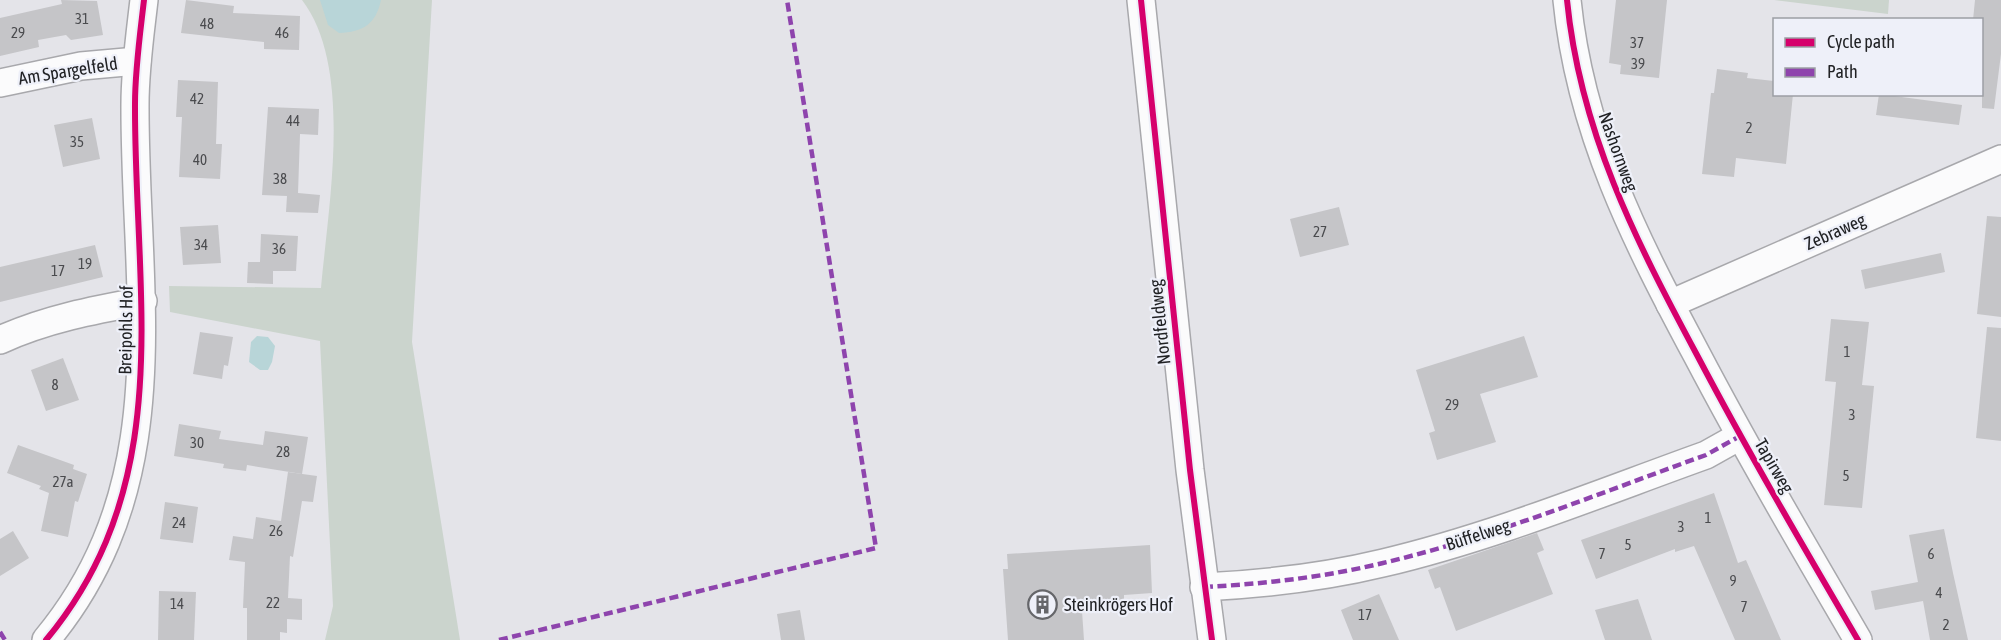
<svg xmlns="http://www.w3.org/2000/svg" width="2001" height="640" viewBox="0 0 2001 640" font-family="'Asap Condensed',sans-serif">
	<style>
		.green { fill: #cbd4cd }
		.water { fill: #b8d5d8 }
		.building { fill: #c5c5c8 }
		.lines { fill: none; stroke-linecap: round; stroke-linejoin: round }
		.minor-casing { stroke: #a8a8ac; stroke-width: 30 }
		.minor { stroke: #fbfbfc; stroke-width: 27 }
		.quiet { stroke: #8e44ad; stroke-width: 4.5; stroke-dasharray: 9 4.5; stroke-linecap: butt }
		.cycleway-casing { stroke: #eef0f9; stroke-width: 10 }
		.cycleway { stroke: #d6006c; stroke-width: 6 }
		.labels { text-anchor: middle; stroke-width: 4.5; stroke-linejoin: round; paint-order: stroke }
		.number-label { font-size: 15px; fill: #4a4b4e }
		.street-label { font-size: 18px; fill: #212225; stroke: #eef0f9 }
		.poi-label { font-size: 18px; fill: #212225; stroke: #eef0f9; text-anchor: start }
	</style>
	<rect width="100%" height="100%" fill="#e4e4e9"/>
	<g class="green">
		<path d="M302 0H432L412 342 460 640H325L333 606 320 341 170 312 169 286 321 288C328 207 354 68 302 0Z"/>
		<polygon points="1774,0 1889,0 1888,14"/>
	</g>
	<g class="water">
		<path d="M320 0H381C376 24 363 32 339 33L328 25Z"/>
		<polygon points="257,336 268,337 275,346 272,362 268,370 260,370 249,362 251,342"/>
	</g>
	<g class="building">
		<polygon points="61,0 97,1 103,35 71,40 66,35 38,40 39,47 0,56 0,18 62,4"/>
		<polygon points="186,0 234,6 233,13 300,16 299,50 264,49 264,42 181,33"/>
		<polygon points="1616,0 1667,0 1659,78 1620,74 1621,65 1609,63"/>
		<polygon points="1975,0 2001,0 2001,54 1994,109 1982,108 1982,20 1973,20"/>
		<polygon points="1717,69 1748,73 1747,78 1774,81 1774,94 1793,94 1786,164 1736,158 1734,177 1702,174 1711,93 1714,93"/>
		<polygon points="178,80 218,82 216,144 222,144 220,179 179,177 182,117 176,117"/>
		<polygon points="1879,94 1962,105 1959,125 1876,115"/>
		<polygon points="268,107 319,109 318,135 300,134 298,193 320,195 318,213 286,212 287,196 262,195"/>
		<polygon points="92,118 100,159 63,167 54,125"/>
		<polygon points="1339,207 1349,245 1300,257 1290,219"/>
		<polygon points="1987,216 2001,217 2001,317 1977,314"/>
		<polygon points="218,225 221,263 183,265 180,227"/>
		<polygon points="261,234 298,236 296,271 273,271 273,284 247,283 248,262 260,262"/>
		<polygon points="95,245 103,277 0,302 0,267"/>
		<polygon points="1941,253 1945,272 1865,289 1861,270"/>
		<polygon points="1831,319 1869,322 1862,385 1874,386 1862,508 1824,505 1836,382 1825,381"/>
		<polygon points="1987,327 2001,328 2001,441 1976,438"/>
		<polygon points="200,332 233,337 228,366 224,365 222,379 193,374"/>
		<polygon points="1524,336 1538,377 1480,394 1496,442 1437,460 1429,433 1435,431 1416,370"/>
		<polygon points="63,358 79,400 46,411 31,370"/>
		<polygon points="179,424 221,431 219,439 263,445 265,431 308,437 302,474 247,465 246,471 223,468 224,464 174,456"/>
		<polygon points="18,445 74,465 73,469 87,474 78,502 75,501 68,537 41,531 49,493 39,489 41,486 7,473"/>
		<polygon points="288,472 317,476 313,502 302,501 293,557 290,556 288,598 302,599 302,620 287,619 287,633 280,632 280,640 247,640 247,608 243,608 245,562 229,560 233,536 253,539 256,517 281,521"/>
		<polygon points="1714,493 1738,563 1746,560 1781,640 1735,640 1694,546 1675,552 1675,549 1596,579 1581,540"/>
		<polygon points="165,502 198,507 193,543 160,539"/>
		<polygon points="1944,529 1953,573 1968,640 1930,640 1923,601 1875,610 1871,591 1918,582 1909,535"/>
		<polygon points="13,531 29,558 0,576 0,539"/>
		<polygon points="1537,533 1544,550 1537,553 1553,594 1456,631 1440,587 1435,589 1428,570"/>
		<polygon points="1150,545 1152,593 1124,595 1124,608 1082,611 1084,640 1008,640 1003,569 1008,569 1007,554"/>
		<polygon points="159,591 196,592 194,640 158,640"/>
		<polygon points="1379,594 1399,640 1353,640 1341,610"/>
		<polygon points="1638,599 1652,640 1605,640 1595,610"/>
		<polygon points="800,610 805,640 781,640 777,614"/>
	</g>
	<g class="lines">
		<defs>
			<g id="minor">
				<polyline points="1141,0 1190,470 1212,640"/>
				<path d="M1567 0C1580 132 1636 241 1697 355 1748 452 1803 546 1858 640"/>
				<polyline points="0,83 81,66 137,61"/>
				<polyline points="1670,304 2001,159"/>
				<path d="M0 340C46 319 94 310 143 301"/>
				<path d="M1204 587C1264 584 1325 577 1383 563 1493 537 1600 493 1706 455L1740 436"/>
				<path d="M46 640C179 480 134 293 135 104 135 69 140 35 144 0"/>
			</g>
		</defs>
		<use href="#minor" class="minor-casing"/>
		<use href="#minor" class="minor"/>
		<g class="quiet">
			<path d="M1204 587C1264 584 1325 577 1383 563 1493 537 1600 493 1706 455L1740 436"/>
			<polyline points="0,632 5,640"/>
			<polyline points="499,640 876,548 787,0"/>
		</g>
		<defs>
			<g id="cycleway">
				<polyline points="1141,0 1190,470 1212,640"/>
				<path d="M1567 0C1580 132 1636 241 1697 355 1748 452 1803 546 1858 640"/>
				<path d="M46 640C179 480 134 293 135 104 135 69 140 35 144 0"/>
			</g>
		</defs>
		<use href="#cycleway" class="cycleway-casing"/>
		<use href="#cycleway" class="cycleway"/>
	</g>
	<defs>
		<symbol id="building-ring" viewBox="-11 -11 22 22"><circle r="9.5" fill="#eef0f9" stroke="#65666a" stroke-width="1.5"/><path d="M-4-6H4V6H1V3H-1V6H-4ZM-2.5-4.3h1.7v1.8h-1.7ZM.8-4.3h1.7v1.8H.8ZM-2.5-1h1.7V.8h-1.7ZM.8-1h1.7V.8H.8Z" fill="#65666a"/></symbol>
	</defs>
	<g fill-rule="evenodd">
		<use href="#building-ring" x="1026" y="588" width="33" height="33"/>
	</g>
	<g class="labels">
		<g class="number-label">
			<text x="82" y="24">31</text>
			<text x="207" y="29">48</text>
			<text x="18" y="38">29</text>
			<text x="282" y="38">46</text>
			<text x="1637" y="48">37</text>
			<text x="1638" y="69">39</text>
			<text x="197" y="104">42</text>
			<text x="293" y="126">44</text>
			<text x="1749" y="133">2</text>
			<text x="77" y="147">35</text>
			<text x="200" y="165">40</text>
			<text x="280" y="184">38</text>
			<text x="1320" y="237">27</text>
			<text x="201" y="250">34</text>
			<text x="279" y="254">36</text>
			<text x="85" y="269">19</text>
			<text x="58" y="276">17</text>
			<text x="1847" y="357">1</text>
			<text x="55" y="390">8</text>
			<text x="1452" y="410">29</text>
			<text x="1852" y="420">3</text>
			<text x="197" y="448">30</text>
			<text x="283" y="457">28</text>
			<text x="1846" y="481">5</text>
			<text x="63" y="487">27a</text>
			<text x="1708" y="523">1</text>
			<text x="179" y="528">24</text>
			<text x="1681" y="532">3</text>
			<text x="276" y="536">26</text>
			<text x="1628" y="550">5</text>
			<text x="1602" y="559">7</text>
			<text x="1931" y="559">6</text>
			<text x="1733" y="586">9</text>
			<text x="1939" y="598">4</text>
			<text x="273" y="608">22</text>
			<text x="177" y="609">14</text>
			<text x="1744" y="612">7</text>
			<text x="1365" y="620">17</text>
			<text x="1946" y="630">2</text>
		</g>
		<g class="street-label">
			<text transform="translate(68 71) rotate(-9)" y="6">Am Spargelfeld</text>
			<text transform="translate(1618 152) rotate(70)" y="6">Nashornweg</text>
			<text transform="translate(1835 232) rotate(-24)" y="6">Zebraweg</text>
			<text transform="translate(1160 322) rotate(-96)" y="6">Nordfeldweg</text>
			<text transform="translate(126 330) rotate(-89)" y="6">Breipohls Hof</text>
			<text transform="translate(1774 466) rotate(60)" y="6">Tapirweg</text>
			<text transform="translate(1478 535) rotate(-18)" y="6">Büffelweg</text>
		</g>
		<g class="poi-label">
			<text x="1064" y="611">Steinkrögers Hof</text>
		</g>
	</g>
	<rect x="1773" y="18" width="210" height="78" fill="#eef0f9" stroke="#9c9ea4" stroke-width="1.5"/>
	<rect x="1785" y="38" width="30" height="9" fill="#d6006c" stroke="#9c9ea4" stroke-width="1.5"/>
	<text x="1827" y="48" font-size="18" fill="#212225">Cycle path</text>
	<rect x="1785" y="68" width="30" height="9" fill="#8e44ad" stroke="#9c9ea4" stroke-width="1.5"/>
	<text x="1827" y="78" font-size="18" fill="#212225">Path</text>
</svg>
